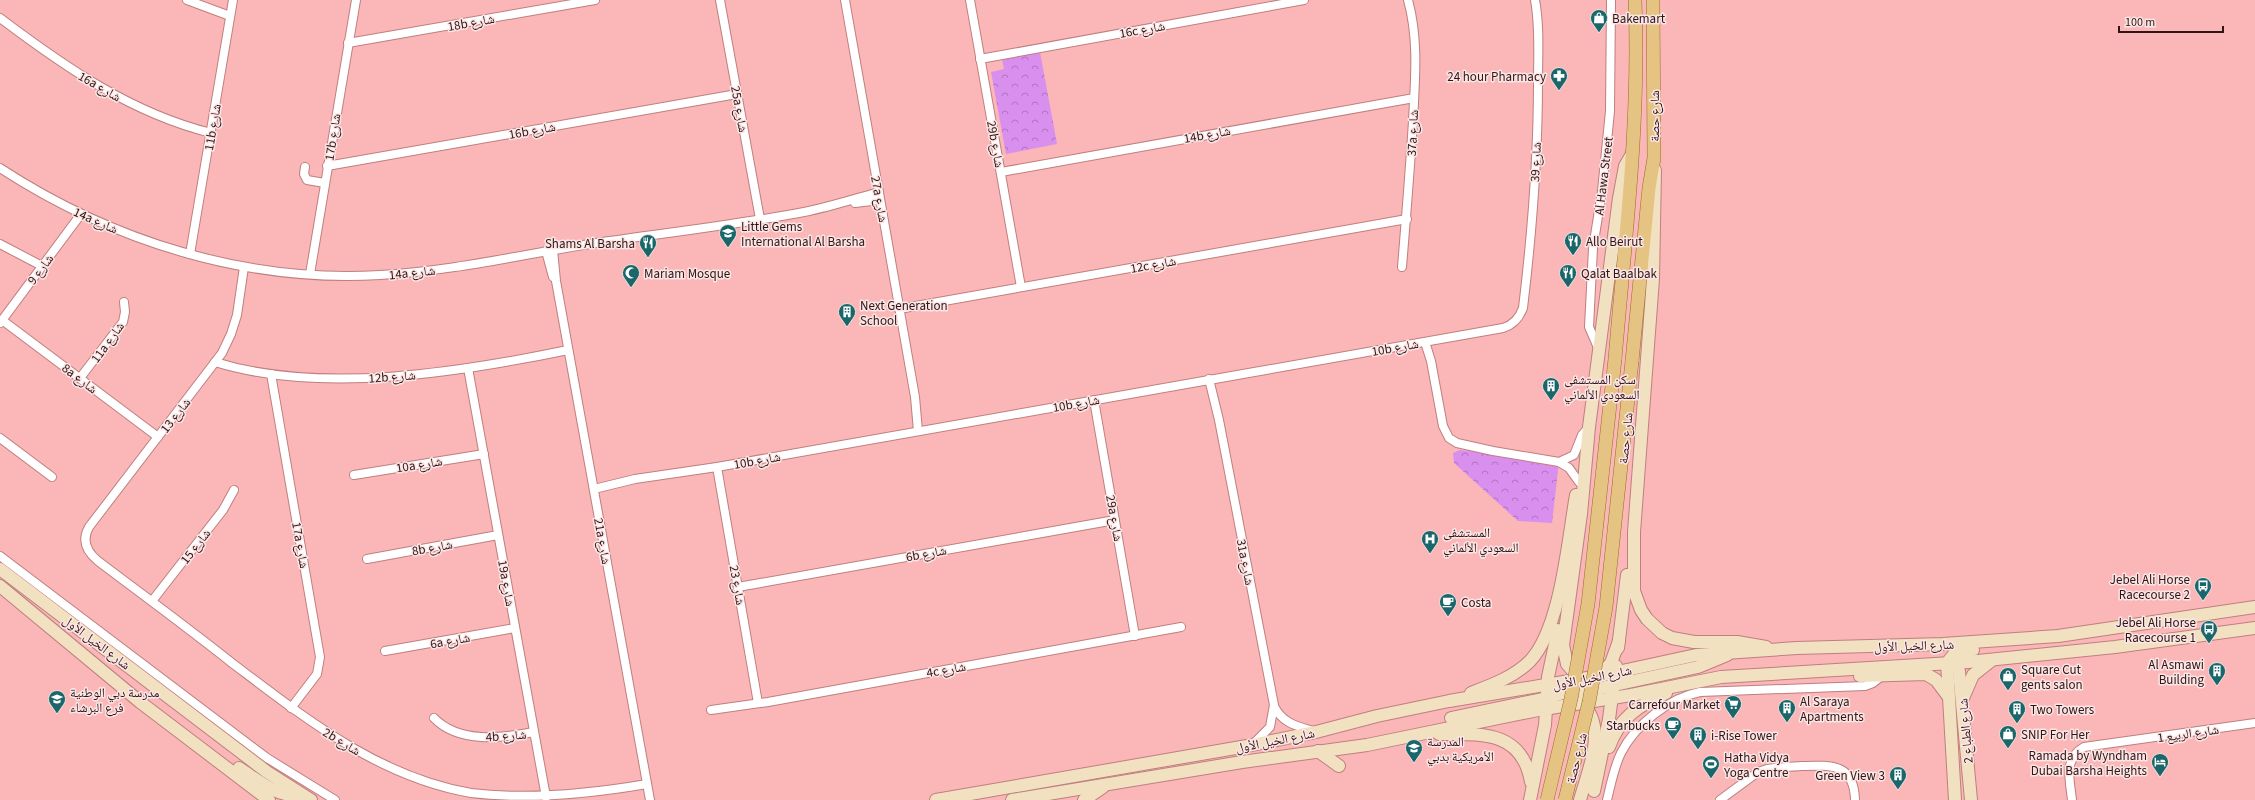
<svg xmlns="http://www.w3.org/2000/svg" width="2255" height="800" viewBox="0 0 2255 800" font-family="'Source Sans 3','Noto Naskh Arabic',sans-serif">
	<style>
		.park { fill: url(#park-crowns) }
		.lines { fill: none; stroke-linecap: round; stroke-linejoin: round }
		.street-casing { stroke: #bf7f7f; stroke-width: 10 }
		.secondary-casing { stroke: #bf7f7f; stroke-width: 14 }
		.primary-casing { stroke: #9a6c26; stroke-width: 14 }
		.street { stroke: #fff; stroke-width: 8 }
		.secondary { stroke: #f2e1c1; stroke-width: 12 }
		.primary { stroke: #e5c382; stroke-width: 13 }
		.primary-bridge-casing { stroke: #9a6c26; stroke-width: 14; stroke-linecap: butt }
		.primary-bridge { stroke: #e5c382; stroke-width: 13 }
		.labels { text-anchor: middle; stroke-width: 3; stroke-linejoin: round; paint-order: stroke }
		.poi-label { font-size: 13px; fill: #2e1516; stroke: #fce6e5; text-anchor: start }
		.street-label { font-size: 13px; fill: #2e1516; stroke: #fce6e5 }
	</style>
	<defs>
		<pattern id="park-crowns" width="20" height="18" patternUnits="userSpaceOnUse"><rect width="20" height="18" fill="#d98fee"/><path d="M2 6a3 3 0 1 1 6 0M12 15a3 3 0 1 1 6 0" fill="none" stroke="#b074c0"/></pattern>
	</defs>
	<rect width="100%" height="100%" fill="#fbb6b7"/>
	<g class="park">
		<polygon points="1040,52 1057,144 1006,154 991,72 1004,69 1002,59"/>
		<polygon points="1460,450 1559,462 1552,523 1518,521 1454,463 1453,453"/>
	</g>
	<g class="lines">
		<defs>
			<g id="street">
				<polyline points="187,0 230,16"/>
				<polyline points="720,0 760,219"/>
				<polyline points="845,0 915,397 918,431"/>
				<polyline points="970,0 1021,287"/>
				<path d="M0 18C65 67 131 113 211 133"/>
				<polyline points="348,43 595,0"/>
				<polyline points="980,59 1304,0"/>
				<polyline points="327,166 737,94"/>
				<polyline points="305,167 304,174 307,180 325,183"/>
				<path d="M0 168C112 241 246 283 380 275 453 271 524 254 596 243 665 233 735 225 804 212 829 207 854 199 879 192"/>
				<polyline points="1001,172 1414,98"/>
				<polyline points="855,203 880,200"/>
				<polyline points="0,244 42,266"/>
				<polyline points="553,250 556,281 650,800"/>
				<polyline points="546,251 553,277"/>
				<polyline points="190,254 233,0"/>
				<path d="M244 267 237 315 231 334 222 353 89 527C81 541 87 552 98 561 143 595 188 628 232 663 305 718 378 777 471 793 530 800 589 794 647 784"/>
				<path d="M1402 267C1406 218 1410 170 1413 121 1415 80 1419 40 1408 0"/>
				<polyline points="310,274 356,0"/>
				<polyline points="899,309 1407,219"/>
				<polyline points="2,320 158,437"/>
				<polyline points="0,323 81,214"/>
				<polyline points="1425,342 1431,361 1443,426 1449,438 1457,443 1493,451 1559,462 1569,468 1579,482"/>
				<polyline points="1599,350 1589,327 1593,248 1602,191 1610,111 1611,0"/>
				<path d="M215 362C321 395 462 372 568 350"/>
				<polyline points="468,368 546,797"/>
				<polyline points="271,374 320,657 317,674 291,708"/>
				<polyline points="80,378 123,322 125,312 124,302"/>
				<polyline points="1209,379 1219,420 1274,705 1270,727 1254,743"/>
				<polyline points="1094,400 1135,636"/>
				<polyline points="0,438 52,477"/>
				<polyline points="1559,462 1574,455 1582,435 1589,427"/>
				<polyline points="717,467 758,703"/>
				<polyline points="354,475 484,454"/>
				<path d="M594 489 635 479 717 467 1503 328C1513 325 1519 319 1523 308 1532 233 1538 157 1538 82 1538 55 1540 27 1535 0"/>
				<polyline points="0,556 267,758 335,800"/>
				<polyline points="367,559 498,535"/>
				<polyline points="738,587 1115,520"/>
				<polyline points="152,601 223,510 234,490"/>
				<polyline points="385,651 515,628"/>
				<path d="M1274 706C1282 723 1297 726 1313 731"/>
				<polyline points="711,710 768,702 1181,627"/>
				<path d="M434 718C459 744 503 738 534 732"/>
				<path d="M1607 800C1611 784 1614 767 1621 753 1635 725 1669 698 1700 692L1865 686 1873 683 1883 675"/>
				<path d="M1720 800 1758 772 1767 769C1778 767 1790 767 1801 766 1831 765 1854 763 1855 800"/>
				<path d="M2072 800C2070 780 2063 759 2084 747L2255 723"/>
			</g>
			<g id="secondary">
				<polyline points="1655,170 1653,279 1634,532 1634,591 1641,610 1647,619 1662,633 1672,638 1694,642 1737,642 1766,647"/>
				<polyline points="0,569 267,772 311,800"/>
				<polyline points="0,586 140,702 269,800"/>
				<polyline points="1618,648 1627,575"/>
				<polyline points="1953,657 1959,671 1971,800"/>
				<polyline points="1860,676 1926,674 1936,680 1948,696"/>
				<polyline points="1598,677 1611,663 1619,641"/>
				<polyline points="1581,680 1567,664 1563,645 1581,514 1589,427 1619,198 1625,166 1632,154"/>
				<polyline points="1582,692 1698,667 1727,655"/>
				<path d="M1471 693C1492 685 1514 677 1530 661 1561 628 1568 540 1576 495"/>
				<polyline points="1963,698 1973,675 1992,660"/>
				<polyline points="1451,718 1547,698 1581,687"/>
				<path d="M1439 734C1481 734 1522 730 1531 782"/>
				<path d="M1609 747C1619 718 1639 705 1666 693"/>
				<polyline points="1318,751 1339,766"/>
				<path d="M239 768C254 778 281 800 300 794"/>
				<polyline points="1594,791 1609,719 1616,666"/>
				<polyline points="936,800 1247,746 1316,732 1377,716 1449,701 1599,676 1696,655 1797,648 1943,644 2058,636 2255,607"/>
				<polyline points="1012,800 1242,762 1367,745 1538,710 1631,695 1721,677 1968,662 2115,647 2255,628"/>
				<polyline points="1084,800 1103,787"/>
				<polyline points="1530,800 1545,725 1548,677 1558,630"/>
				<path d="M1580 800C1588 770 1608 729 1582 703"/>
				<polyline points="1955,800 1947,663 1955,653 1973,650"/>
			</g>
			<g id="primary">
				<path d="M1615 359C1625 240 1640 120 1635 0"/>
				<polyline points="1632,361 1649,188 1654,158 1653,0"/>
			</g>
		</defs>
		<use href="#street" class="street-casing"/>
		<use href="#secondary" class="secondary-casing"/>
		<use href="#primary" class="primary-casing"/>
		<use href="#street" class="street"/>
		<use href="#secondary" class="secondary"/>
		<use href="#primary" class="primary"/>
		<defs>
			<g id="primary-bridge">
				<polyline points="1547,800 1571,699 1588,604 1615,359"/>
				<polyline points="1565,800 1589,702 1606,607 1632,361"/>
			</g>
		</defs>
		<use href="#primary-bridge" class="primary-bridge-casing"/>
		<use href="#primary-bridge" class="primary-bridge"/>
	</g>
	<defs>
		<symbol id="shop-pin" viewBox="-11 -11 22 30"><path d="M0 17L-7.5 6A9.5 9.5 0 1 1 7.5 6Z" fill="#19676a" stroke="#fce6e5"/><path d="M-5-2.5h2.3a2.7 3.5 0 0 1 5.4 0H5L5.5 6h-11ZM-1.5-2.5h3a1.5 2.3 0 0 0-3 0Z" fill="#fff"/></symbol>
		<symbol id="pharmacy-pin" viewBox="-11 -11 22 30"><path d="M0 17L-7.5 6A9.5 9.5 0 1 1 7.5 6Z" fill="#19676a" stroke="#fce6e5"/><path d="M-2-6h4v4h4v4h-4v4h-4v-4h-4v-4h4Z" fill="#fff"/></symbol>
		<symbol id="school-pin" viewBox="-11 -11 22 30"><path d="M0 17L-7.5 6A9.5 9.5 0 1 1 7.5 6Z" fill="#19676a" stroke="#fce6e5"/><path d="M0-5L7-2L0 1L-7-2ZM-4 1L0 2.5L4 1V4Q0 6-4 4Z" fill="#fff"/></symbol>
		<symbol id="restaurant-pin" viewBox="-11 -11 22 30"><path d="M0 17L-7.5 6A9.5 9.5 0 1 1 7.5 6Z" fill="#19676a" stroke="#fce6e5"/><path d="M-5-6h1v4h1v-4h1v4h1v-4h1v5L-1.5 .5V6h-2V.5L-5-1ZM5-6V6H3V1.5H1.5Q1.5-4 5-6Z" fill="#fff"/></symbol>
		<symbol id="mosque-pin" viewBox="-11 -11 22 30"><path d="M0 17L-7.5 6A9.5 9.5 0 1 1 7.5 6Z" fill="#19676a" stroke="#fce6e5"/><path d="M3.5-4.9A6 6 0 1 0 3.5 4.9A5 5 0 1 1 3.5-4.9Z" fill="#fff"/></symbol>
		<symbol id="building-pin" viewBox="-11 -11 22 30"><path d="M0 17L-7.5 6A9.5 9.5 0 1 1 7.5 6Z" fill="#19676a" stroke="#fce6e5"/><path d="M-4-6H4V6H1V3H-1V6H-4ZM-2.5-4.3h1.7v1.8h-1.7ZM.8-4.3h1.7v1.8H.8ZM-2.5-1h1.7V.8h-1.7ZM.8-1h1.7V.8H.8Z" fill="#fff"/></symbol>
		<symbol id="hospital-pin" viewBox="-11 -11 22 30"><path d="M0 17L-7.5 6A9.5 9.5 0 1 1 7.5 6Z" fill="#19676a" stroke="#fce6e5"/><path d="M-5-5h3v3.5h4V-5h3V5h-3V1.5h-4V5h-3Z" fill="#fff"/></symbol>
		<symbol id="bus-pin" viewBox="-11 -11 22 30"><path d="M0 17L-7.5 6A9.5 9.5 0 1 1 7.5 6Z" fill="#19676a" stroke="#fce6e5"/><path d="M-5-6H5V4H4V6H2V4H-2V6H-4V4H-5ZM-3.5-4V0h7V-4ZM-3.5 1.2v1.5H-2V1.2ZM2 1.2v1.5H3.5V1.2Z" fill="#fff"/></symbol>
		<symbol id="cafe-pin" viewBox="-11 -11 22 30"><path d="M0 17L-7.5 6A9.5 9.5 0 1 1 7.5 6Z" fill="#19676a" stroke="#fce6e5"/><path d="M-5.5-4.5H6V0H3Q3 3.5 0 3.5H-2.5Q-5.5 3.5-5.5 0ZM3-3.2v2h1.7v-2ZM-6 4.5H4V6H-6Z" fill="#fff"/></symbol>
		<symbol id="supermarket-pin" viewBox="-11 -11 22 30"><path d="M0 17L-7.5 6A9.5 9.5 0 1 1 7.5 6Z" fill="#19676a" stroke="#fce6e5"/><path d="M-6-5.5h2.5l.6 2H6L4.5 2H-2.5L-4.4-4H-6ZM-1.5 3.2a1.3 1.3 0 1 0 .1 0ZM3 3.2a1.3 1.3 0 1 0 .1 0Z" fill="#fff"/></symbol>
		<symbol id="hotel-pin" viewBox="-11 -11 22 30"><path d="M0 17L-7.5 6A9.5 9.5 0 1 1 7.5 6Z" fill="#19676a" stroke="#fce6e5"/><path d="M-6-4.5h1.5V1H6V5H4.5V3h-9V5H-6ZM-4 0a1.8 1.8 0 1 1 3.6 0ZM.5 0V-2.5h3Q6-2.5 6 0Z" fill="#fff"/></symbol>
		<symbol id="stadium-pin" viewBox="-11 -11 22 30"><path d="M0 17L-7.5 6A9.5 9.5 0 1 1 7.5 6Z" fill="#19676a" stroke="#fce6e5"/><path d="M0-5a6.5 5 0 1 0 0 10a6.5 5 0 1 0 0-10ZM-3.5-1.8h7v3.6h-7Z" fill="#fff"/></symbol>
	</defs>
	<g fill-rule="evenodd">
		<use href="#shop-pin" x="1589" y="8" width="20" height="27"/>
		<use href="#pharmacy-pin" x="1549" y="66" width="20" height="27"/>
		<use href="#school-pin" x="718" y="223" width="20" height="27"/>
		<use href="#restaurant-pin" x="1563" y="231" width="20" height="27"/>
		<use href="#restaurant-pin" x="638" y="233" width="20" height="27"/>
		<use href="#mosque-pin" x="621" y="263" width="20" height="27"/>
		<use href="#restaurant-pin" x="1558" y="263" width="20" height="27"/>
		<use href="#building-pin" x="837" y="302" width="20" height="27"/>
		<use href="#building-pin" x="1541" y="376" width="20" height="27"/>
		<use href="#hospital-pin" x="1420" y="529" width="20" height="27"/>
		<use href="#bus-pin" x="2193" y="576" width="20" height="27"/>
		<use href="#cafe-pin" x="1438" y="592" width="20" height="27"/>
		<use href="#bus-pin" x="2199" y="619" width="20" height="27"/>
		<use href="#building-pin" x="2207" y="661" width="20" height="27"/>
		<use href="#shop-pin" x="1998" y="666" width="20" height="27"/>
		<use href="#school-pin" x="47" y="689" width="20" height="27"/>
		<use href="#supermarket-pin" x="1723" y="694" width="20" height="27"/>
		<use href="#building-pin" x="1777" y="698" width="20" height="27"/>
		<use href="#building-pin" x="2007" y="699" width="20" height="27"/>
		<use href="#cafe-pin" x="1663" y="715" width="20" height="27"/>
		<use href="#shop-pin" x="1998" y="724" width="20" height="27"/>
		<use href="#building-pin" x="1688" y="725" width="20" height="27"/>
		<use href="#school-pin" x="1404" y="738" width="20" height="27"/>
		<use href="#hotel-pin" x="2150" y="752" width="20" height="27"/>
		<use href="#stadium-pin" x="1701" y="754" width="20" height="27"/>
		<use href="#building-pin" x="1888" y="765" width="20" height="27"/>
	</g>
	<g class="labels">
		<g class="poi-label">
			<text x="1612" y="23">Bakemart</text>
			<text x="1546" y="81" text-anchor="end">24 hour Pharmacy</text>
			<text x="741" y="231">Little Gems<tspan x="741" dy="15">International Al Barsha</tspan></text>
			<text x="1586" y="246">Allo Beirut</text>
			<text x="635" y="248" text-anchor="end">Shams Al Barsha</text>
			<text x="644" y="278">Mariam Mosque</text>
			<text x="1581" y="278">Qalat Baalbak</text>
			<text x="860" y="310">Next Generation<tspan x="860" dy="15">School</tspan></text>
			<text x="1564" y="384">سكن المستشفى<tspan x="1564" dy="15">السعودي الألماني</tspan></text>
			<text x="1443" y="537">المستشفى<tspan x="1443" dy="15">السعودي الألماني</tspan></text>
			<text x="2190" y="584" text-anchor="end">Jebel Ali Horse<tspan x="2190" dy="15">Racecourse 2</tspan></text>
			<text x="1461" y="607">Costa</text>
			<text x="2196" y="627" text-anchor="end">Jebel Ali Horse<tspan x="2196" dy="15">Racecourse 1</tspan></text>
			<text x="2204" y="669" text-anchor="end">Al Asmawi<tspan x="2204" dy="15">Building</tspan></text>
			<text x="2021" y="674">Square Cut<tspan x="2021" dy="15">gents salon</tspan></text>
			<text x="70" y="697">مدرسة دبي الوطنية<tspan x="70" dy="15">فرع البرشاء</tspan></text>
			<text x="1800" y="706">Al Saraya<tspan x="1800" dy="15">Apartments</tspan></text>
			<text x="1720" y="709" text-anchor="end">Carrefour Market</text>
			<text x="2030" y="714">Two Towers</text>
			<text x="1660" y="730" text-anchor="end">Starbucks</text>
			<text x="2021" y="739">SNIP For Her</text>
			<text x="1711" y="740">i-Rise Tower</text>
			<text x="1427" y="746">المدرسة<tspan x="1427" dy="15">الأمريكية بدبي</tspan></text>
			<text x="2147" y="760" text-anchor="end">Ramada by Wyndham<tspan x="2147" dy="15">Dubai Barsha Heights</tspan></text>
			<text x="1724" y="762">Hatha Vidya<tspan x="1724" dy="15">Yoga Centre</tspan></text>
			<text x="1885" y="780" text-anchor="end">Green View 3</text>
		</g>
		<g class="street-label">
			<text transform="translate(471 22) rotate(-10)" y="5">18b شارع</text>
			<text transform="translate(1142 29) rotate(-10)" y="5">16c شارع</text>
			<text transform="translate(100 86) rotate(30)" y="5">16a شارع</text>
			<text transform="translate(740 109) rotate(80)" y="5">25a شارع</text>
			<text transform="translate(1654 116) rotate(-90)" y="5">شارع حصة</text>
			<text transform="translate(212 127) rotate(-80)" y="5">11b شارع</text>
			<text transform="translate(532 130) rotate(-10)" y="5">16b شارع</text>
			<text transform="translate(1412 133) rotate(-87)" y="5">37a شارع</text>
			<text transform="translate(1207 134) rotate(-10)" y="5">14b شارع</text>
			<text transform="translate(332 137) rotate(-81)" y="5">17b شارع</text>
			<text transform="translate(996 144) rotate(80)" y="5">29b شارع</text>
			<text transform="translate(1535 162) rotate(-87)" y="5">شارع 39</text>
			<text transform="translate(1603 176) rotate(-83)" y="5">Al Hawa Street</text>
			<text transform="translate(880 199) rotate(80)" y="5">27a شارع</text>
			<text transform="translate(96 220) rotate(24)" y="5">14a شارع</text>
			<text transform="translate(1153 264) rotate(-10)" y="5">12c شارع</text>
			<text transform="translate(40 269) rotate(-53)" y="5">شارع 9</text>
			<text transform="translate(412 272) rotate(-6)" y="5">14a شارع</text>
			<text transform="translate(107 342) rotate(-54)" y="5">11a شارع</text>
			<text transform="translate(1395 347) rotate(-10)" y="5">10b شارع</text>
			<text transform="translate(392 376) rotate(-4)" y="5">12b شارع</text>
			<text transform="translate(80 378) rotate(37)" y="5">8a شارع</text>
			<text transform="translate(1076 403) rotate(-10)" y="5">10b شارع</text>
			<text transform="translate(175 415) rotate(-52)" y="5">شارع 13</text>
			<text transform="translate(1625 438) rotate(-84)" y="5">شارع حصة</text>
			<text transform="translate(757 460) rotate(-10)" y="5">10b شارع</text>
			<text transform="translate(419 464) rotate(-9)" y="5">10a شارع</text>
			<text transform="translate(1115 518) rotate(80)" y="5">29a شارع</text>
			<text transform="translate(603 541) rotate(80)" y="5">21a شارع</text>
			<text transform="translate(301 545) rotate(80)" y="5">17a شارع</text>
			<text transform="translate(195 546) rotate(-52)" y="5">شارع 15</text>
			<text transform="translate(432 547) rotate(-10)" y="5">8b شارع</text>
			<text transform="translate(926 553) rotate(-10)" y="5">6b شارع</text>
			<text transform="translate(1246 562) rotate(79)" y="5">31a شارع</text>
			<text transform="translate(507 583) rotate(80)" y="5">19a شارع</text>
			<text transform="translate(738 585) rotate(80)" y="5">شارع 23</text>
			<text transform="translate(450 640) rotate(-10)" y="5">6a شارع</text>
			<text transform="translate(97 642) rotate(37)" y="5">شارع الخيل الأول</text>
			<text transform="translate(1914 645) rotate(-2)" y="5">شارع الخيل الأول</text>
			<text transform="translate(946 669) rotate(-10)" y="5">4c شارع</text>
			<text transform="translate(1592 677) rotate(-11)" y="5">شارع الخيل الأول</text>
			<text transform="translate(1965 731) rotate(-95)" y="5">شارع الطباع 2</text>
			<text transform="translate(2188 733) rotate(-8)" y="5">شارع الربيع 1</text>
			<text transform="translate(506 735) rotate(-4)" y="5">4b شارع</text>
			<text transform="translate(1275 740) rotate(-11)" y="5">شارع الخيل الأول</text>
			<text transform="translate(342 741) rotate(31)" y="5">2b شارع</text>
			<text transform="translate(1576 758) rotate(-76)" y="5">شارع حصة</text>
		</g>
	</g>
	<path d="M2119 26v6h104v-6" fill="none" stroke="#2e1516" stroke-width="2"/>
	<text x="2125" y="26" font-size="12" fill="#2e1516" stroke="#fce6e5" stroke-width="3" paint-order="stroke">100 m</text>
</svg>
